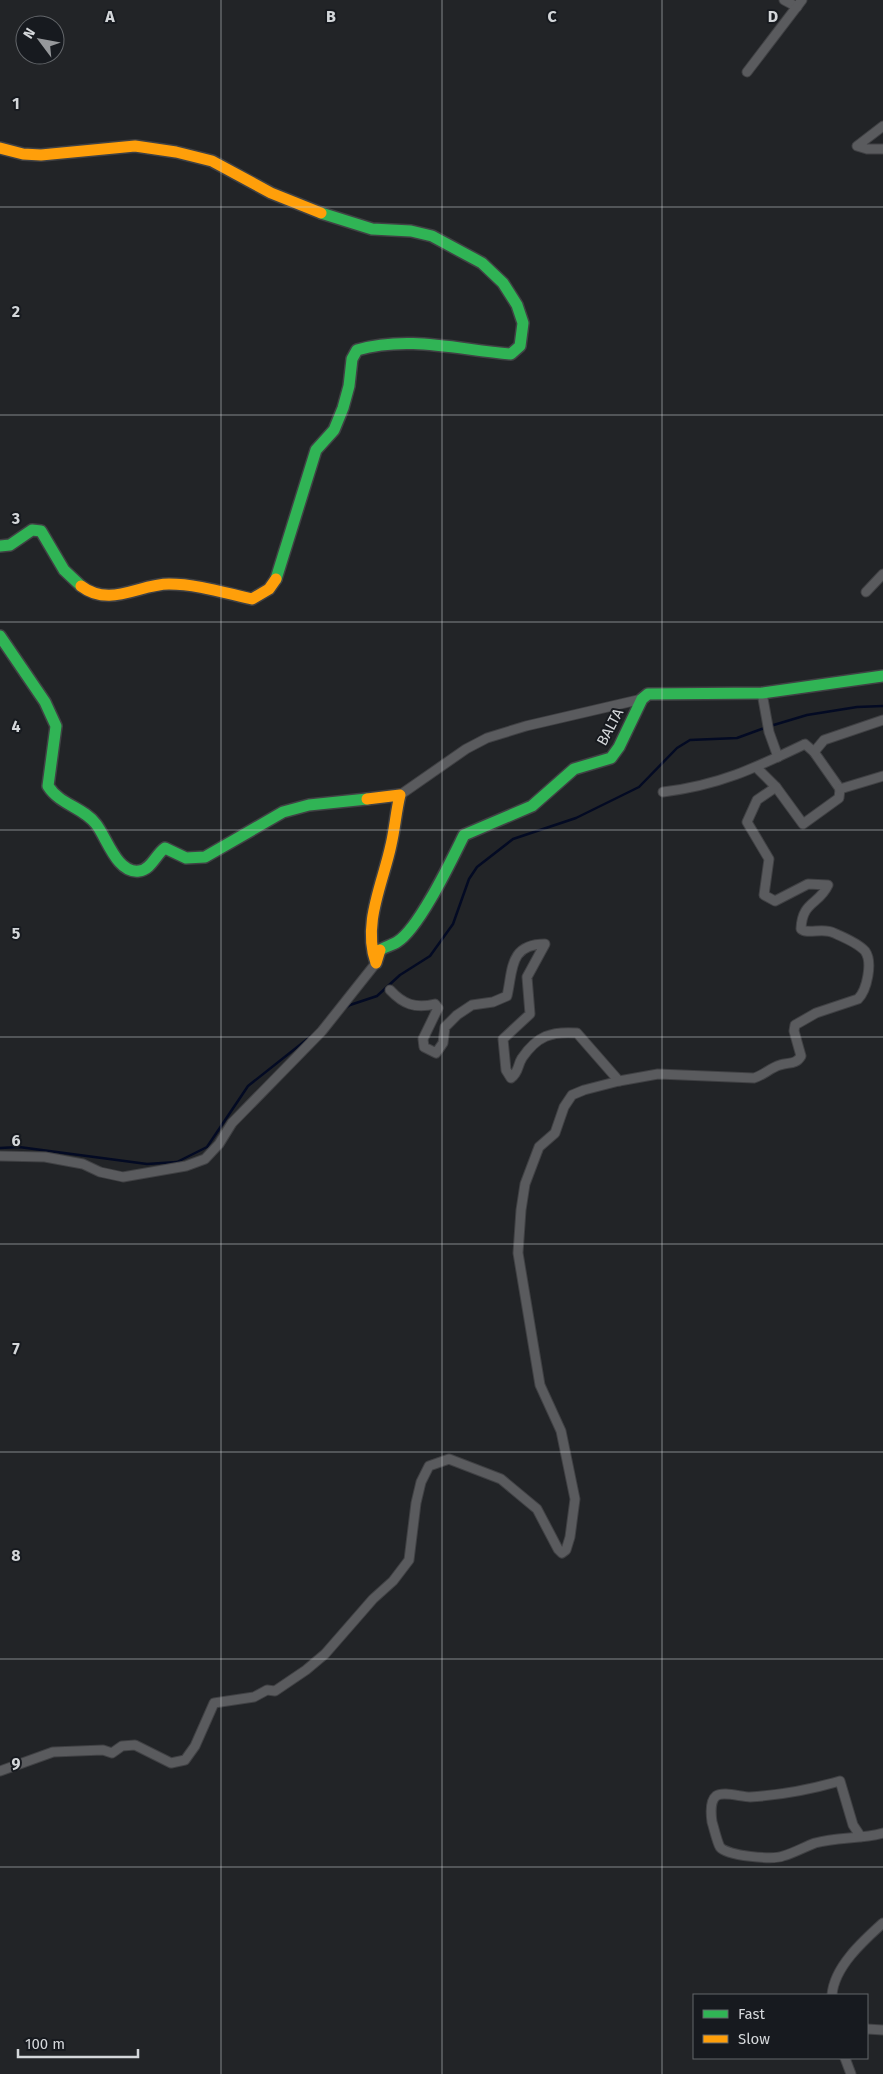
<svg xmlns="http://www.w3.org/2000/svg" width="883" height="2074" viewBox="0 0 883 2074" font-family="'Fira Sans',sans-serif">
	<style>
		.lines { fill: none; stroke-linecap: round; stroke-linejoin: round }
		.stream { stroke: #030a23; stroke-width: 2.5 }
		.street-casing { stroke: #404144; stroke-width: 11 }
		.fast-casing { stroke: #404144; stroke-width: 14 }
		.slow-casing { stroke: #404144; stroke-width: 14 }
		.street { stroke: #5a5b5e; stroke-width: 9 }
		.fast { stroke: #30b455; stroke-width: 11 }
		.slow { stroke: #ff9f0a; stroke-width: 11 }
		.grid { fill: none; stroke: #d4d7da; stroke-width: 1; stroke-opacity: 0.55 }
		.labels { text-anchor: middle; stroke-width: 4; stroke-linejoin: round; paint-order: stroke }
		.street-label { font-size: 15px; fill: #d4d7da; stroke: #171a1f }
		.grid-label { font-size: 16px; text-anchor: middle; font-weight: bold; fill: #d4d7da; stroke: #171a1f; stroke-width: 4; stroke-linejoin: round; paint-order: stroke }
	</style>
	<rect width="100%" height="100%" fill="#222427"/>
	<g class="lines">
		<g class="stream">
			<polyline points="344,1009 350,1005 377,996 400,975 430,956 453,924 469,879 477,867 513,839 576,818 639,787 677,748 690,740 737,738 767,727 807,715 857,707 883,706"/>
			<polyline points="0,1148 19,1147 147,1164 177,1162 207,1147 248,1086 315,1033"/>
		</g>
		<defs>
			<g id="street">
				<polyline points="784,0 797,7"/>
				<polyline points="747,72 802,0"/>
				<polyline points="883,126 857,146 867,149 883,149"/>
				<polyline points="866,592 883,574"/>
				<polyline points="762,693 769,732 778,757"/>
				<polyline points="814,752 840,789"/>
				<polyline points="757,768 776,787 803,824 839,798 840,789"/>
				<polyline points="840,789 883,776"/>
				<path d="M663 792C720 785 755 768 805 744L814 752 824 740 883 720"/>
				<polyline points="400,795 466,749 487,738 526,726 642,699"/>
				<path d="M390 990C403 1004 415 1009 435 1004L438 1008 423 1039 424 1047 436 1053 443 1043 445 1027 457 1015 472 1005 493 1002 507 996C513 970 509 944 545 944L527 977 530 1014 503 1039 506 1070 511 1078C519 1072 517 1066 522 1058 537 1036 551 1031 577 1033L619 1081"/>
				<polyline points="0,1156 45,1157 83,1164 100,1172 123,1177 186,1166 205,1159 219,1144 232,1123 322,1031 376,963"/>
				<path d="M0 1771 53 1752 103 1750 112 1753 122 1746 135 1745 171 1763 185 1760 195 1746 214 1703 254 1697 267 1690 275 1691 306 1670 325 1654 373 1599 393 1581 409 1560 416 1503 421 1482 429 1466 449 1459 501 1479 537 1509 558 1549 562 1553 566 1550 570 1537 575 1499 561 1431 540 1385 518 1253 521 1210 525 1184 539 1147 555 1133 564 1107 572 1095 584 1090 619 1081 658 1074 754 1078C764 1075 770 1068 780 1065 788 1062 796 1065 801 1056L794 1031 795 1025 816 1013 858 999C867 990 873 962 865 951 858 943 843 937 834 933 823 927 808 935 801 929 802 901 819 905 828 885L808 884 775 901 764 895 769 859 747 822 757 800 776 787"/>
				<path d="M861 1837 853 1825 840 1781C809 1790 783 1795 750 1797 741 1797 723 1791 716 1796 710 1801 711 1815 712 1822 714 1828 717 1842 720 1847 727 1856 773 1860 783 1856 794 1853 804 1847 815 1843 837 1837 861 1839 883 1833"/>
				<path d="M832 1995C834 1967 863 1941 883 1923"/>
				<polyline points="867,2029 883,2030"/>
				<polyline points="845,2058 851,2074"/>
			</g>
			<g id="fast">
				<polyline points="0,546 10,545 32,530 41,531 64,570 81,586"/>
				<path d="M276 579 316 450 334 430 343 408 349 386 352 359 357 350C409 335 459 350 511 354L520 346 523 323 517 305 503 283 482 263 432 236 411 231 372 229 321 213"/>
				<path d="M0 636 45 702 56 726 48 786C60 805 83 807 96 824 107 838 117 874 139 871 151 870 156 854 165 848L186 858 205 857 283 812 309 805 367 799"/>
				<path d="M380 950C385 947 392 945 397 942 419 929 452 859 464 835L532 806 574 769 611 758 619 747 642 699 648 694 762 693 883 676"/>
			</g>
			<g id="slow">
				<polyline points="0,148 23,154 41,155 135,146 176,152 212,161 271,193 321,213"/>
				<path d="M81 586C110 608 139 584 169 584 197 584 225 593 252 599L269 589 276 579"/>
				<path d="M367 799 400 795C396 811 395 828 391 845 383 883 362 924 376 963L380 950"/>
			</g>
		</defs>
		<use href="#street" class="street-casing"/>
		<use href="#fast" class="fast-casing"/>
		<use href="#slow" class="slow-casing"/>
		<use href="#street" class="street"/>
		<use href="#fast" class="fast"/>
		<use href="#slow" class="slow"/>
	</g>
	<path class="grid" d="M221 0V2074M442 0V2074M662 0V2074M0 207H883M0 415H883M0 622H883M0 830H883M0 1037H883M0 1244H883M0 1452H883M0 1659H883M0 1867H883"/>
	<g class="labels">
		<g class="street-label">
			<text transform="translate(610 727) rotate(-62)" y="5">BALTA</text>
		</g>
	</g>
	<g class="grid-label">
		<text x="110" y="22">A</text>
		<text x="331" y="22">B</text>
		<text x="552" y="22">C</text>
		<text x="773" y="22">D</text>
		<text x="16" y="109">1</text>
		<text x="16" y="317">2</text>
		<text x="16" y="524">3</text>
		<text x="16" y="732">4</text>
		<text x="16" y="939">5</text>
		<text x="16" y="1146">6</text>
		<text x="16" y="1354">7</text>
		<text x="16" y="1561">8</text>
		<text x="16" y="1769">9</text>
	</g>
	<rect x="693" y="1994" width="175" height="65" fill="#171a1f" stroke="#63666a"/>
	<rect x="703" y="2010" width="25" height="8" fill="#30b455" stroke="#63666a"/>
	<text x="738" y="2019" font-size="15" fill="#d4d7da">Fast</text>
	<rect x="703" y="2035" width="25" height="8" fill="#ff9f0a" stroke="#63666a"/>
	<text x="738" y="2044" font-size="15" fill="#d4d7da">Slow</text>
	<g transform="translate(40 40) rotate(302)"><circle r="24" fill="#171a1f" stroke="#63666a"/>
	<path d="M0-4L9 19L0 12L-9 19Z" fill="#96989b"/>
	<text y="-8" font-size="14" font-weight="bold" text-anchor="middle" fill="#d4d7da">N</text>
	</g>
	<path d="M18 2049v8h120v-8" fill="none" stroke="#d4d7da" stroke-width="2.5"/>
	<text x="25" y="2049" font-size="15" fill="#d4d7da" stroke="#171a1f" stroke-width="4" paint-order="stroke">100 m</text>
</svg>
